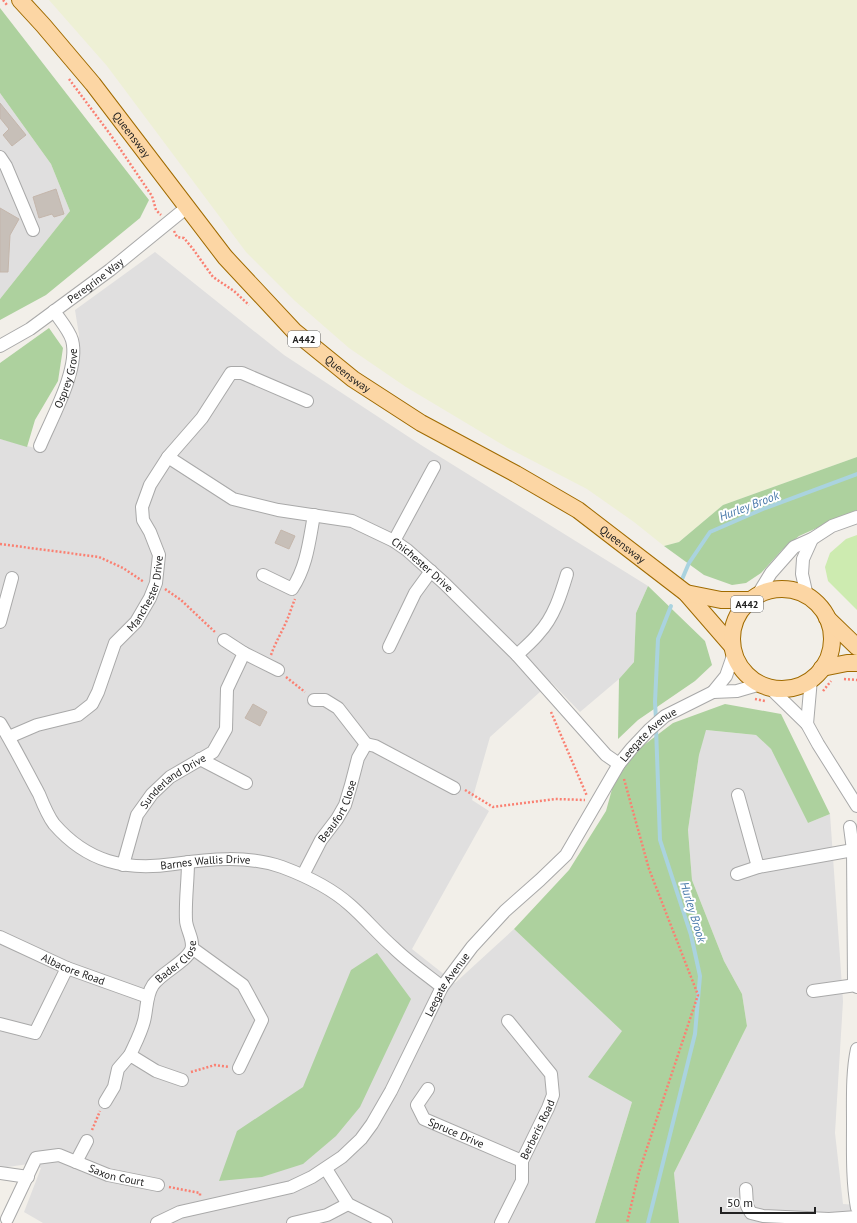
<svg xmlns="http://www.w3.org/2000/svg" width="857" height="1223" viewBox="0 0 857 1223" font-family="'PT Sans',sans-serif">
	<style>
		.residential { fill: #e0dfdf }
		.farmland { fill: #eef0d5 }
		.grass { fill: #cdebb0 }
		.forest { fill: #add19e }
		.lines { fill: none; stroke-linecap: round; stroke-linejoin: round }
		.stream { stroke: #aad3df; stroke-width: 4 }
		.building { fill: #c7bfb8; stroke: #c4b6ab }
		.minor-casing { stroke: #a9a9a9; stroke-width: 14 }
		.major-casing { stroke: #a06b00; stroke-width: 18 }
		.path { stroke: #fa8072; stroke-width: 2.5; stroke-dasharray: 2 2; stroke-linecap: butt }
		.minor { stroke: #fff; stroke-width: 12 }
		.major { stroke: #fcd6a4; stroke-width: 16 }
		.labels { text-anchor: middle; stroke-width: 4; stroke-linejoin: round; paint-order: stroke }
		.shield { fill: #fff; stroke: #646464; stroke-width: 1 }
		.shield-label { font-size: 10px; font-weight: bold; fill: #222 }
		.street-label { font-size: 11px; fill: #222; stroke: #fff }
		.water-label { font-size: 12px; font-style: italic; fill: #4a7aab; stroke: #fff }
	</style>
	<rect width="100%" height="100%" fill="#f2efe9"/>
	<g class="residential">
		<polygon points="0,93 51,164 70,211 0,299"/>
		<polygon points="155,252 284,355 421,445 648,586 636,613 634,662 619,679 580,712 551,682 490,737 472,800 489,811 412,949 455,983 514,929 623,1031 632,1102 595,1223 43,1223 24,1212 41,1168 29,1164 0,1168 0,439 43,450 77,377 79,335 75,310"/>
		<polygon points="705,730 756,735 771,749 808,823 830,814 843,1001 835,1133 843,1204 857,1205 857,1223 679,1223 674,1173 747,1026 742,994 724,961 692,880 688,830 699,755"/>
	</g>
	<polygon class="farmland" points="49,0 857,0 857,457 723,505 679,542 664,546 634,522 587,489 508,448 406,387 349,348 295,301 246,252 107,66"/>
	<polygon class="grass" points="857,535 857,610 828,581 825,567 830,553 846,539"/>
	<g class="forest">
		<polygon points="0,8 149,200 140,218 46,295 0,320 0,299 70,211 51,164 0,93"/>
		<polygon points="49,328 63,348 58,381 35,420 27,447 0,439 0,363"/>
		<polygon points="857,457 857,510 799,536 782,550 761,573 746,583 732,585 704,575 664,546 679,542 723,505"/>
		<polygon points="648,586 705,641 712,665 695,681 638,720 618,739 619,679 634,662 636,613"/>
		<polygon points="725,704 781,714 830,814 808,823 771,749 756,735 706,730 699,755 688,830 692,880 724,961 742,994 747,1026 674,1173 679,1223 595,1223 632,1102 588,1077 622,1031 514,929 569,870 606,811 619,764 673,723"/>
		<polygon points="377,953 411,999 360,1107 336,1136 303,1164 262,1177 219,1181 237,1131 303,1087 351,970"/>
	</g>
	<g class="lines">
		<g class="stream">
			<polyline points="680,584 689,563 710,532 763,509 857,474"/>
			<polyline points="656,720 655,702 658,639 671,606"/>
			<polyline points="648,1223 695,1034 700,976 691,935 660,840 656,727"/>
		</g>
	</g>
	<g class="building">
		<polygon points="0,103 26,135 12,146 3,135 9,129 0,118"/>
		<polygon points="56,189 64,214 54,217 52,214 39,218 33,197"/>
		<polygon points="0,208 19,219 10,235 8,272 0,272"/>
		<polygon points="281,530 295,536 289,549 275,543"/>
		<polygon points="253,704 267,712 260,726 245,718"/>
	</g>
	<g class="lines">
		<defs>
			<g id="minor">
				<polyline points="0,157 6,166 33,230"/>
				<path id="s1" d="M0 346 30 329 110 270 186 208"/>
				<path id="s2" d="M40 446C51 419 80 369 72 340 69 330 60 320 54 311"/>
				<path id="s3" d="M168 457 233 499 278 510 352 521 394 541 407 550 444 583 517 655 606 755 619 764"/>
				<polyline points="394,541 434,467"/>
				<path d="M263 575 292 589C307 566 309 542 314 515"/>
				<polyline points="757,596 771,573 794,547 812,539 832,526 857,517"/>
				<polyline points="807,596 802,574 803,559 812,539"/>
				<polyline points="0,622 12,578"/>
				<polyline points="389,647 415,593 431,571"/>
				<polyline points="244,653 278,670"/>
				<path d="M517 655C524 648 533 641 539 633 554 617 561 594 567 574"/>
				<polyline points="769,687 807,724 818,744 857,806"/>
				<polyline points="713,692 726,676 734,653"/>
				<polyline points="314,700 325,700 338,708 366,744"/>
				<path id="s4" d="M0 723C14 746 26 770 39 794 43 804 48 816 54 824 87 862 125 871 174 864 209 859 248 855 282 867 306 876 330 887 350 905 365 918 378 934 393 947 408 962 426 974 442 987"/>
				<polyline points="807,724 811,679"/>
				<path id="s5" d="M9 737 37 725 78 715 92 704 98 692 115 643 136 622 150 598 156 583 159 555 150 532 143 520 142 507 150 485 168 457 202 418 231 373H242L307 401"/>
				<polyline points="200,759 246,783"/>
				<polyline points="738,795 758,867"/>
				<polyline points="850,827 853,850 854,982 857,987"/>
				<path id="s6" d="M123 865 137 815 152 794 170 777 213 752 226 729 227 689 244 653 224 640"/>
				<polyline points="737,874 758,867 853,850"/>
				<path id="s7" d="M303 875 321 840 337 819 345 805 351 785 358 758 366 744 375 746 454 788"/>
				<path id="s8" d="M0 937 67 968 148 997"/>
				<polyline points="192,948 243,985 262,1020 239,1068"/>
				<polyline points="813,991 856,985"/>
				<polyline points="0,1024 35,1033 67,968"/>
				<path d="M857 1049C852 1073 853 1098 853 1123 853 1151 852 1180 857 1208"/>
				<path id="s9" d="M130 1055C135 1044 141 1033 144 1021 147 1010 146 995 153 985 161 973 186 962 191 950 195 941 186 929 186 920 185 901 188 881 188 862"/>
				<path id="s10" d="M428 1089 417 1105 424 1119 522 1161"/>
				<polyline points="105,1102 114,1087 118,1069 130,1055 156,1071 182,1080"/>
				<polyline points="76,1162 87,1141"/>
				<polyline points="326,1169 348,1204 386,1223"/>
				<polyline points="0,1173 28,1177"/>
				<polyline points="746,1189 747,1206 751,1213 763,1216 829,1219 857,1217"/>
				<path id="s11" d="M7 1219 36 1158 59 1155 108 1175 158 1185"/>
				<path id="s12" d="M157 1223 180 1212 291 1187 312 1177 342 1157 361 1139 372 1124 391 1091 442 987 472 947 505 911 540 880 566 855 619 764 632 748 649 730 665 716 713 692 737 691 761 684"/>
				<polyline points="293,1223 327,1215 348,1204"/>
				<path id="s13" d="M501 1223 522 1181V1161L548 1108 553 1095 551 1074 508 1021"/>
			</g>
			<g id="major">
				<path id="s14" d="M20 0 43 25 93 84 225 257 294 331 353 379 421 423 516 474 578 510 686 593 732 646"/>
				<circle cx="782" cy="639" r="50"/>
				<polyline points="686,593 721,600 750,600"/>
				<polyline points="827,618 857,647"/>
				<polyline points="822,668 847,663 857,663"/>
			</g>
		</defs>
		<use href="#minor" class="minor-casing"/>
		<use href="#major" class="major-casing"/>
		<g class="path">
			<polyline points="3,0 7,5"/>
			<polyline points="69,79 110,134 152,196 156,210 161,215"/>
			<polyline points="174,231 177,237 184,238 193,249 213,277 234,291 249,305"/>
			<polyline points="0,544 99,557 123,568 144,582"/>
			<polyline points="165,589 181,600 216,633"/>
			<path d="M271 655C275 643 282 632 287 620 290 613 292 606 295 599"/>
			<polyline points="286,677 305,692"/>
			<polyline points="844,679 857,680"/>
			<polyline points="823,691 831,681"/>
			<polyline points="755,699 765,701"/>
			<polyline points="551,712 587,796"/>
			<polyline points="624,779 649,869 698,995 639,1172 627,1223"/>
			<polyline points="465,790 493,807 555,799 585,800"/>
			<polyline points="191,1072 215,1065 229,1067"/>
			<polyline points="92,1130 100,1111"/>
			<polyline points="169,1187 200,1193 200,1197"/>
		</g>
		<use href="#minor" class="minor"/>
		<use href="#major" class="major"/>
	</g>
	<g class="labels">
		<g class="shield">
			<rect x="288" y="331" width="32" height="16" rx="3"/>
			<rect x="731" y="596" width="32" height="16" rx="3"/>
		</g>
		<g class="shield-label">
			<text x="304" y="343">A442</text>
			<text x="747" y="608">A442</text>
		</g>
		<g class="street-label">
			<text dy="4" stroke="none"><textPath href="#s14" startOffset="175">Queensway</textPath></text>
			<text dy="4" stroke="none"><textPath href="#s1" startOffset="116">Peregrine Way</textPath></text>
			<text dy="4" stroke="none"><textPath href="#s14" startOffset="499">Queensway</textPath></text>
			<text dy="4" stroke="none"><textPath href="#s2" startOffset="73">Osprey Grove</textPath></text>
			<text dy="4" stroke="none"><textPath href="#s14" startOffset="823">Queensway</textPath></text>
			<text dy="4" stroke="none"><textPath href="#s3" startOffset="282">Chichester Drive</textPath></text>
			<text dy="4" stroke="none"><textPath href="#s5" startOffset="216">Manchester Drive</textPath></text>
			<text dy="4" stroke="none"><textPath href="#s12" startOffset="726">Leegate Avenue</textPath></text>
			<text dy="4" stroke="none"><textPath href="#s6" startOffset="102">Sunderland Drive</textPath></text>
			<text dy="4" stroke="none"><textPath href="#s7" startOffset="73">Beaufort Close</textPath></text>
			<text dy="4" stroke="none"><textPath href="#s4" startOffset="279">Barnes Wallis Drive</textPath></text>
			<text dy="4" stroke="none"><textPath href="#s9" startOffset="108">Bader Close</textPath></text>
			<text dy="4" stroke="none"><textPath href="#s8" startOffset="80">Albacore Road</textPath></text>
			<text dy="4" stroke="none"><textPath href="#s12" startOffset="402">Leegate Avenue</textPath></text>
			<text dy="4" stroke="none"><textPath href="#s13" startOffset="102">Berberis Road</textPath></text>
			<text dy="4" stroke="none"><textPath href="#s10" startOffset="70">Spruce Drive</textPath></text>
			<text dy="4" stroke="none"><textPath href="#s11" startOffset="152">Saxon Court</textPath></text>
		</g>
		<g class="water-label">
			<text transform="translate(749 506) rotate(-21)" y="4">Hurley Brook</text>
			<text transform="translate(693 912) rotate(73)" y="4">Hurley Brook</text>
		</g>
	</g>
	<path d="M721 1207v6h94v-6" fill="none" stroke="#222222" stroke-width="2"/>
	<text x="727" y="1207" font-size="12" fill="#222222" stroke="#ffffff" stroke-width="3" paint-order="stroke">50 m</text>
</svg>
